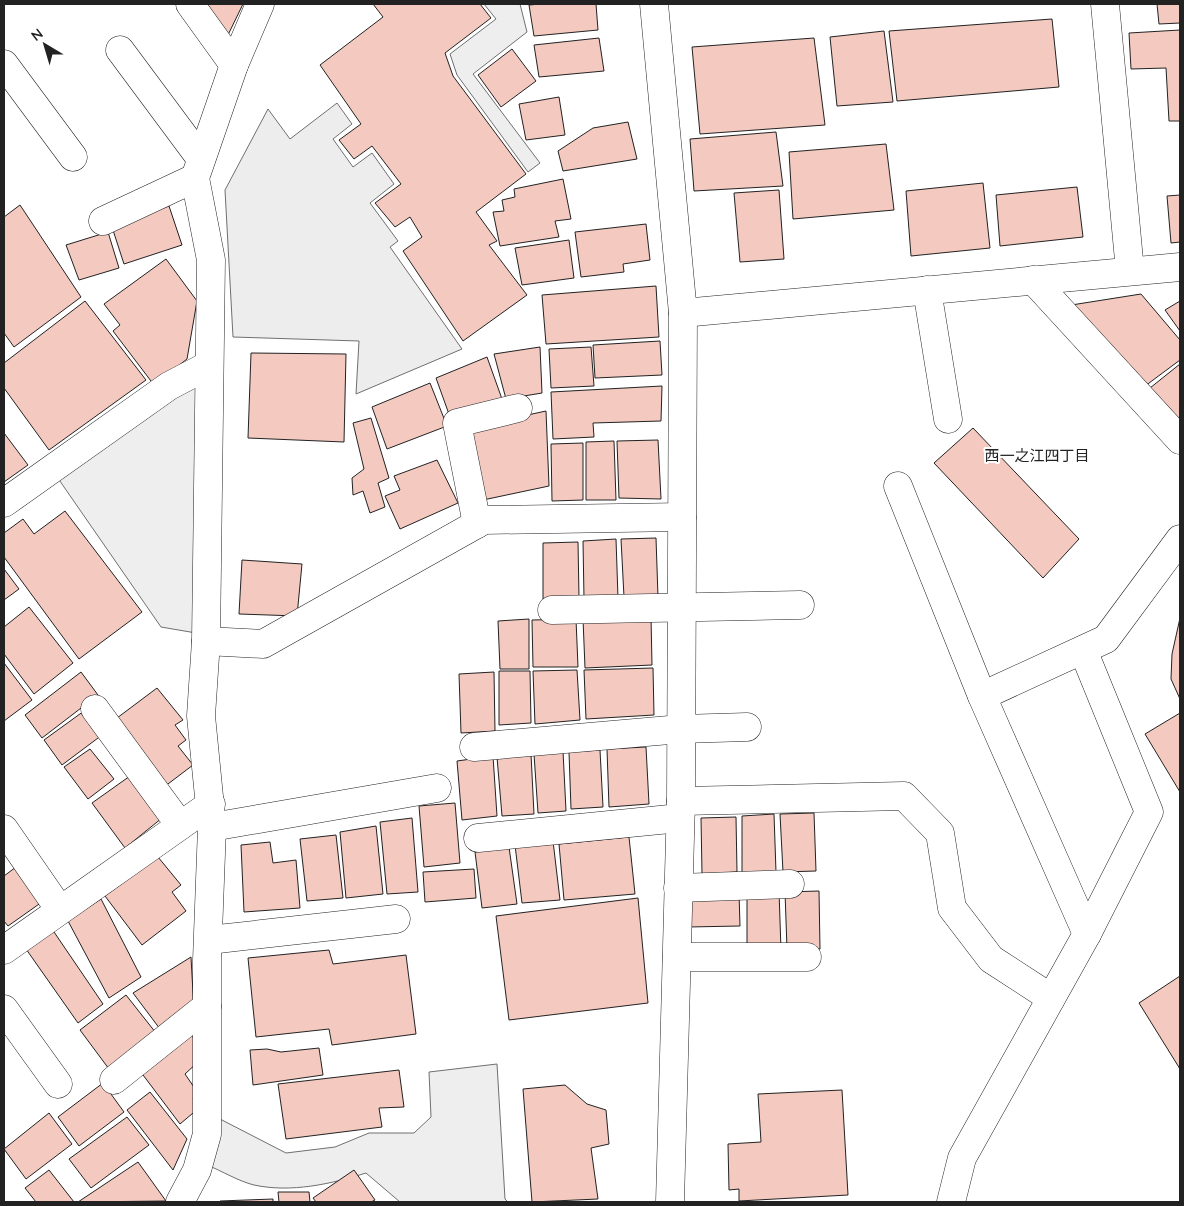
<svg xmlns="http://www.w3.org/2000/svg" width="1184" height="1206" font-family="Quicksand,'Noto Sans JP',sans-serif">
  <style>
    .green { fill: #eee; stroke: #6f6f6f }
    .parking { fill: #ededed; stroke: #6f6f6f }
    .building { fill: #f3c9c0; stroke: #222 }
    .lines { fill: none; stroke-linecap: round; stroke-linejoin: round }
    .minor-casing { stroke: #222; stroke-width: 29 }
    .minor { stroke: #fff; stroke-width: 28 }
    .labels { text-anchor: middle; stroke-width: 4; stroke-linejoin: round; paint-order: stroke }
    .neighbourhood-label { font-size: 15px; fill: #222; stroke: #fff }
  </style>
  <rect width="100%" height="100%" fill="#fff"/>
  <g class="green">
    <polygon points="484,4 520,4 527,32 473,74 540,163 528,172 457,75 450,54 496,19"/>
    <polygon points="203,376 202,634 161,627 55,474"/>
    <path d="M497,1064L505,1199L508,1202H400L366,1173C331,1184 291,1193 254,1185C238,1181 222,1171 207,1165L218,1118L286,1153L335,1147L369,1133H414L431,1117L429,1072Z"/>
  </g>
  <polygon class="parking" points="337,103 352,124 333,139 353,167 372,153 394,184 370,203 398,241 390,247 462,349 356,394 359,341 233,337 225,190 268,109 290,139"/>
  <g class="building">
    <polygon points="204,4 243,4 227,37"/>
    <polygon points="373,4 480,4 491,18 445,53 453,76 526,174 476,212 497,241 489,245 527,295 463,341 403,251 422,237 410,217 395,227 375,203 401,184 372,146 354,159 339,140 361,124 320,65 383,17"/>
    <polygon points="541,4 596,4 598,30 534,36 529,5"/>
    <polygon points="1157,4 1180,4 1180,23 1159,24"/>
    <polygon points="1052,19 1059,87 897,101 889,31"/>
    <polygon points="1180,30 1180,121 1169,121 1166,68 1131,69 1129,33"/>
    <polygon points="884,31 893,102 837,106 830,37"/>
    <polygon points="599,38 604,71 539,77 534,45"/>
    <polygon points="814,38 825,125 700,134 692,47"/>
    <polygon points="512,49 536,81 501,107 478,75"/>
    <polygon points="559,97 565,135 526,140 519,104"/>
    <polygon points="628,122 637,159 563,171 558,151 593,128"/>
    <polygon points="776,132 783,186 694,191 690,139"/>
    <polygon points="886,144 894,210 793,219 789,152"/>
    <polygon points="563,179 571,219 555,221 559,237 500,246 493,212 504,211 502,200 515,197 514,189"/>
    <polygon points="983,183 990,248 911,256 906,191"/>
    <polygon points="1077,187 1083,237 1000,246 996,195"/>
    <polygon points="779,190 784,259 740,262 734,193"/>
    <polygon points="1180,195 1180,242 1171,243 1167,196"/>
    <polygon points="20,205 81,297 14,347 4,333 4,217"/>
    <polygon points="169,206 182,245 124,264 112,227"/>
    <polygon points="646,224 650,260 623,264 624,272 581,277 575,232"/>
    <polygon points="108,232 119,268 79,280 66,245"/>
    <polygon points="569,240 574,278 522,285 515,248"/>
    <polygon points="166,259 197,301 187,359 154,385 113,331 120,325 104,304"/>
    <polygon points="656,286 659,337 546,344 542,295"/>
    <polygon points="1141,294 1180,340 1180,360 1141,389 1065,306"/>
    <polygon points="85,301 146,380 49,450 4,388 4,363"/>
    <polygon points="1180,301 1180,331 1165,310"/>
    <polygon points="660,341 662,375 595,378 593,345"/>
    <polygon points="540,347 542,393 506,399 494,354"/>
    <polygon points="591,347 594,386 551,388 549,349"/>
    <polygon points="251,353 346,354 344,442 248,438"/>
    <polygon points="487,357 502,399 450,417 436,378"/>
    <polygon points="1180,364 1180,428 1145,392"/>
    <polygon points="430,383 447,426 387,449 372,407"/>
    <polygon points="662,386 661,421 593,423 594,437 553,439 551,392"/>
    <polygon points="546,411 549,486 483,500 467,428"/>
    <polygon points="371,418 389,478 378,483 385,507 370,513 363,491 353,495 352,478 364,469 353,423"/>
    <polygon points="973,428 1079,539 1043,578 934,463"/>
    <polygon points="4,433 28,465 4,482"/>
    <polygon points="658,440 661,499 619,498 617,441"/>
    <polygon points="614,441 616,500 586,500 586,442"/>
    <polygon points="583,443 583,500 552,501 551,444"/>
    <polygon points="437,460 458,503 400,529 385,496 400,490 394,476"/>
    <polygon points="65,511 142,612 79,659 4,557 4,533 23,519 34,534"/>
    <polygon points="656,538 658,597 624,597 621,539"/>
    <polygon points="616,539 618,598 584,599 583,541"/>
    <polygon points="578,542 579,598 543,599 543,543"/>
    <polygon points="242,560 302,564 297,616 239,614"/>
    <polygon points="4,569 19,589 4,600"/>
    <polygon points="29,607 73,663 34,694 4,654 4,627"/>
    <polygon points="651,617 652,665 585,668 583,619"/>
    <polygon points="1180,618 1180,699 1171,679 1172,654"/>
    <polygon points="529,619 529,669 500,669 498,621"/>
    <polygon points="576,619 578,667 533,667 532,620"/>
    <polygon points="4,663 32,700 4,721"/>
    <polygon points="653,668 654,715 586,719 584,670"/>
    <polygon points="577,670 580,720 535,724 533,671"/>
    <polygon points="499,671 530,671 531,723 499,725"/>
    <polygon points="81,672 98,695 42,738 25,715"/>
    <polygon points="494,672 495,731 461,733 459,674"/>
    <polygon points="157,688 183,720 175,725 186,740 178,746 193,765 164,787 113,721"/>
    <polygon points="84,711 102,735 62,765 44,740"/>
    <polygon points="1180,713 1180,792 1145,734"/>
    <polygon points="646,747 649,804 609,807 607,749"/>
    <polygon points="90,749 114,779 88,799 64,767"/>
    <polygon points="600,750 603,807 571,809 569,752"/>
    <polygon points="563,751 566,811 538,813 534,754"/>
    <polygon points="531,754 534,814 502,816 497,757"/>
    <polygon points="493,756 497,816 462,820 457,761"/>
    <polygon points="130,776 162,818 125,848 92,803"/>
    <polygon points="455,803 460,863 424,867 419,806"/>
    <polygon points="814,813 816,871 783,872 780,814"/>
    <polygon points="774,814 776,872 742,874 742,816"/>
    <polygon points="736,817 737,872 702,874 701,818"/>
    <polygon points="412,818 418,892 387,894 380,822"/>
    <polygon points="376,826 383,894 346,898 340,832"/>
    <polygon points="336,835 343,898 307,901 300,839"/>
    <polygon points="629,837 635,894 564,900 559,844"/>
    <polygon points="553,841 560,900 522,903 515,845"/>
    <polygon points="270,842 273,863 296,860 300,908 244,912 241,845"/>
    <polygon points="509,847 517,904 482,908 475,852"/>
    <polygon points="158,857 181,885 172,892 186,911 142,945 105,896"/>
    <polygon points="16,867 42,902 8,926 4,921 4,876"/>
    <polygon points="474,869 476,898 425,902 423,872"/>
    <polygon points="779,891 781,950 747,951 747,893"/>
    <polygon points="819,891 820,949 787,949 785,892"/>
    <polygon points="739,893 740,926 688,927 688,894"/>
    <polygon points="638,898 648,1003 509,1020 496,916"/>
    <polygon points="101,899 141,977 109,998 68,921"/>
    <polygon points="52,929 103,1004 78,1023 26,949"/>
    <polygon points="329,950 333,964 406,955 416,1034 332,1045 329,1029 256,1037 248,958"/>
    <polygon points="191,957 194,1011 163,1033 133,993"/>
    <polygon points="1180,976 1180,1069 1139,1003"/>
    <polygon points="126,995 156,1033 109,1069 80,1030"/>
    <polygon points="192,1031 198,1062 185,1074 198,1093 193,1098 199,1108 180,1124 140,1071"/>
    <polygon points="319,1048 323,1075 253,1085 250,1050 267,1049 281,1052"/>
    <polygon points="399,1070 404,1107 379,1108 382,1127 286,1139 278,1084"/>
    <polygon points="103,1083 124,1112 79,1146 58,1117"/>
    <polygon points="565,1085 587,1104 606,1110 609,1144 591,1148 598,1199 532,1202 523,1089"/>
    <polygon points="842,1090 848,1195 739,1201 739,1189 729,1190 728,1144 761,1142 758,1094"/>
    <polygon points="150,1092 187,1139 173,1170 127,1110"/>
    <polygon points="49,1113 72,1144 26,1179 4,1149"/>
    <polygon points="127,1117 149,1145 91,1188 69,1159"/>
    <polygon points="138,1162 166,1201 78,1202"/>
    <polygon points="49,1170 74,1202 36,1202 25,1188"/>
    <polygon points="354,1170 375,1200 371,1202 316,1202 313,1198"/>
    <polygon points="278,1192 309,1192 310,1202 279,1202"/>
    <polygon points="273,1199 273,1202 220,1202 220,1201"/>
  </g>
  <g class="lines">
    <g class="minor-casing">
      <g id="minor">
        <polyline points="190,4 234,65"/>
        <polyline points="654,4 683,313 681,801 670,1202"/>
        <polyline points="1105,4 1130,271"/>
        <polyline points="120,50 201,159"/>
        <polyline points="4,64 73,157"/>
        <polyline points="103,221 195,178"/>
        <polyline points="1033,280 1180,440"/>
        <polyline points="927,290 948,419"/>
        <polyline points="683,313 1180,267"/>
        <polyline points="898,486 982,696 1087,934"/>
        <polyline points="4,503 169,386 209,365"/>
        <polyline points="477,524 457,423 518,408"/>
        <polyline points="552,610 800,605"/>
        <polyline points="206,641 263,644 484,520 682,517"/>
        <polyline points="982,696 1106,639 1180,539"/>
        <polyline points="95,709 180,825"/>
        <polyline points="474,747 681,729 747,727"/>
        <polyline points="681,801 904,796 940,833 952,908 991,959 1051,998"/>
        <polyline points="212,827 437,788"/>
        <polyline points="4,829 60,910"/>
        <polyline points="478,838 680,818"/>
        <polyline points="678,888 790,884"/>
        <polyline points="209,940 396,919"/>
        <polyline points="4,950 211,804"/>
        <polyline points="677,957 807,957"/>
        <polyline points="4,1009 58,1084"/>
        <polyline points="114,1080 207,1006"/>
        <polyline points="180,1202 197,1170 207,1134 207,960 212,827 201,716 206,641 211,260 195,178 234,65 260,4"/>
        <polyline points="951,1202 962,1158 1087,934 1149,812 1083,650"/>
      </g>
    </g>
    <use href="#minor" class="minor"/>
  </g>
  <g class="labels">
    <g class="neighbourhood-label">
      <text x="1037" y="461">西一之江四丁目</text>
    </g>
  </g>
  <rect width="1184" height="1206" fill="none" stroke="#222222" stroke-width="10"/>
  <g transform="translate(45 45) rotate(322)" stroke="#ffffff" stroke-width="4" paint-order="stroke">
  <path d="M0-4L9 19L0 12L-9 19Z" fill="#222222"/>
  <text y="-8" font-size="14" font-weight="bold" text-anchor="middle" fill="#222222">N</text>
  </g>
</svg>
